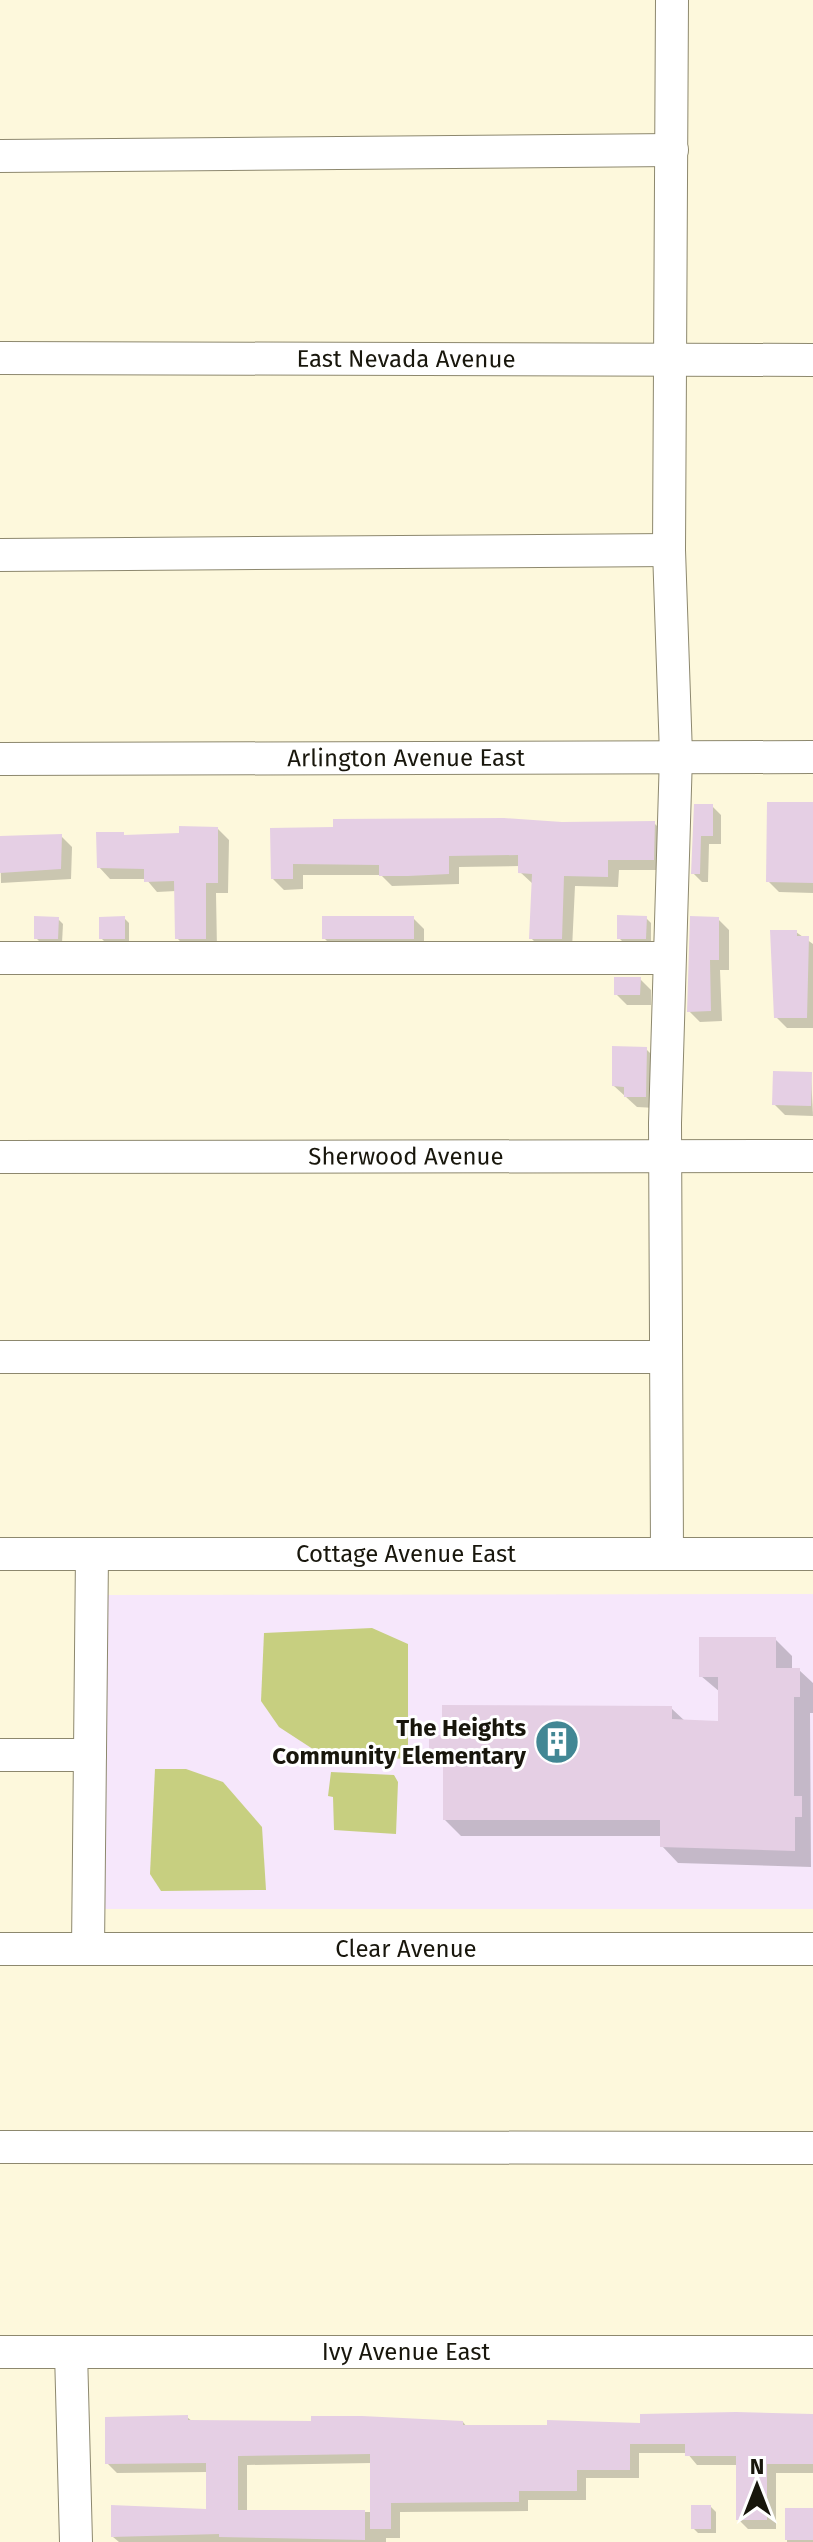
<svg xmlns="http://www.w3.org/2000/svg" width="813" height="2542" font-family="'Fira Sans',sans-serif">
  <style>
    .education { fill: #f6e7fb }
    .green { fill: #c7cf80 }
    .shadow { fill: #0003; fill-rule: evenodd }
    .building { fill: #e5cfe4 }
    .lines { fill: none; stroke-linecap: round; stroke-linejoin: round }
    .minor-casing { stroke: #8d886e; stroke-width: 34 }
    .minor { stroke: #fff; stroke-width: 32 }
    .labels { text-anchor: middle; stroke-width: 6; stroke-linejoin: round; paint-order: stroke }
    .street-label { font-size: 24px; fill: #18160c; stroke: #fff }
    .poi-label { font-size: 24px; font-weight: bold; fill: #18160c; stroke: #fff; text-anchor: end }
  </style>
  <rect width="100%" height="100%" fill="#fdf8dc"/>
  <polygon class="education" points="813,1594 813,1909 99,1909 105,1595"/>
  <g class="green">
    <polygon points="372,1628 408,1644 408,1759 322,1755 279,1727 261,1701 264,1633"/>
    <polygon points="155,1769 186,1769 223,1782 262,1827 266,1890 161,1891 150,1874"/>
    <polygon points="331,1772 394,1775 398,1782 396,1834 334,1830 333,1797 328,1796"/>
  </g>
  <g class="shadow">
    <polygon points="813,804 813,893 779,892 768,881"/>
    <polygon points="695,806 712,806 721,815 721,844 709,844 708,882 702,882 693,873"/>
    <polygon points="654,823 665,834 664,870 619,870 618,887 575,886 572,949 542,949 531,938 533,884 520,872 520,866 459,867 459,884 392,886 381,875 303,875 303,889 284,890 273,879 272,830"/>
    <polygon points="218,829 229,840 228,893 216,893 217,949 188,949 177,938 176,891 157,892 146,879 110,879 99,867 126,837 181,835"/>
    <polygon points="0,836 61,836 72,847 71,879 1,883"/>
    <polygon points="124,918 129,923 129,943 106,943 101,938"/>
    <polygon points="413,918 424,929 424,949 335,949 324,938"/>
    <polygon points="646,918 651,923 651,943 624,943 619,938"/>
    <polygon points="58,919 63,924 62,943 41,943 36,938"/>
    <polygon points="718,919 729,930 729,970 720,970 722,1021 700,1022 689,1011"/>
    <polygon points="796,932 813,944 813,1028 787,1028 776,1017"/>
    <polygon points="640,979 651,990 651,1005 627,1005 616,994"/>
    <polygon points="646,1049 657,1060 656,1108 637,1107 614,1086"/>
    <polygon points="811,1074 813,1116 785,1115 774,1104"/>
    <polygon points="775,1639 792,1656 792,1670 799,1670 813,1683 813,1713 810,1713 811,1867 678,1863 662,1846 662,1836 461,1836 445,1820 445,1768 431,1754 671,1708 686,1722 720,1723 720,1692 701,1676"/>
    <path d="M813,2416V2473H776V2529H748L738,2519V2465H697L687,2453H639V2478H586V2500H528V2511L400,2512V2538H386V2542H119L113,2537L208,2511V2472L117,2473L107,2463L187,2417L193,2422H463L467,2427L642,2425ZM372,2463V2512H247V2465Z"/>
    <polygon points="711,2507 716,2512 716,2533 698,2533 693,2528"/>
    <rect x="787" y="2510" width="26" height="32"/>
  </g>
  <g class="building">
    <polygon points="767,802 813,802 813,883 766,882"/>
    <polygon points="694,804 713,804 713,836 701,836 700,874 691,874"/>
    <polygon points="504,818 562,822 655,821 654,860 608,860 608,877 564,876 562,939 529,939 532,874 518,873 518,855 449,856 449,874 408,876 379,876 379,865 293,864 293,879 271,879 270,828 333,827 333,819"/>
    <polygon points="179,826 218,827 218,883 206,883 206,939 175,939 174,881 144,882 144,869 97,868 96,832 124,832 124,835 179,833"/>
    <polygon points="62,834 61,869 0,873 0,836"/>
    <polygon points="617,915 647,916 646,939 617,939"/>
    <polygon points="34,916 59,917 58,939 34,939"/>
    <polygon points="125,916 125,939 99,939 99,917"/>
    <rect x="322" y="916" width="92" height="23"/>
    <polygon points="690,916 719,917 719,960 710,960 711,1011 687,1012"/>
    <polygon points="770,930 797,930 797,936 809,936 807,1018 774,1018"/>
    <polygon points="614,977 641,977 640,995 614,995"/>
    <polygon points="612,1046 647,1047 646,1097 624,1097 624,1087 612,1086"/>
    <polygon points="773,1071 812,1072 811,1106 772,1105"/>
    <polygon points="699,1637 776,1637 776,1668 800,1668 800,1697 794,1697 794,1796 802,1796 802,1817 795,1817 795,1851 660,1847 660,1820 443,1820 443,1755 429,1755 429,1735 442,1735 442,1705 672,1706 672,1719 718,1721 718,1677 699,1677"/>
    <polygon points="736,2412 813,2414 813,2464 767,2464 767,2520 736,2520 736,2456 685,2456 685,2444 630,2444 630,2470 577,2470 577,2491 519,2491 519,2502 391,2503 391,2529 370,2529 370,2454 238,2456 238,2510 365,2510 365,2540 219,2537 219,2534 111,2537 111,2505 206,2509 206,2463 105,2464 105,2417 188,2415 188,2420 311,2421 311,2416 362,2416 463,2421 463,2425 547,2425 547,2420 640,2423 640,2414"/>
    <rect x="691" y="2505" width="20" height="24"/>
    <rect x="785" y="2508" width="28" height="32"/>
  </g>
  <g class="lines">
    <g class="minor-casing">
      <g id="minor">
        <polyline points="0,156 672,150"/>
        <path id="s1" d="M0,358L813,360"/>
        <polyline points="0,555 669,550"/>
        <path id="s2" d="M0,759L813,757"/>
        <polyline points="0,958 669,958"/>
        <path id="s3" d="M0,1157L813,1156"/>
        <polyline points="0,1357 665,1357"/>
        <polyline points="667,1553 665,1123 676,755 669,550 672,0"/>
        <path id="s4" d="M0,1554H813"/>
        <polyline points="0,1755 90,1755"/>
        <path id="s5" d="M0,1949H813"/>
        <polyline points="88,1949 92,1554"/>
        <polyline points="0,2147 813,2148"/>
        <path id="s6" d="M0,2352H813"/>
        <polyline points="71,2352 76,2542"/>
      </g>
    </g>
    <use href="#minor" class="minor"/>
  </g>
  <defs>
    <g id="building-disc" transform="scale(2.3)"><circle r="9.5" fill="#428794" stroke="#fff"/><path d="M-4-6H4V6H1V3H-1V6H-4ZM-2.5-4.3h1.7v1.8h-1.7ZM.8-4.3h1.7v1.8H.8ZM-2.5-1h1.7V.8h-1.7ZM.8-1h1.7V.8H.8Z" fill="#fff"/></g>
  </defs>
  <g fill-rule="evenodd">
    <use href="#building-disc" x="557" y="1742"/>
  </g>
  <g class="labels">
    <g class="street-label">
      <text dy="8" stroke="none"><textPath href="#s1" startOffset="406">East Nevada Avenue</textPath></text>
      <text dy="8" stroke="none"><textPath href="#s2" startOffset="406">Arlington Avenue East</textPath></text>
      <text dy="8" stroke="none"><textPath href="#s3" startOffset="406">Sherwood Avenue</textPath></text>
      <text dy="8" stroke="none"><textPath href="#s4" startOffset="406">Cottage Avenue East</textPath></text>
      <text dy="8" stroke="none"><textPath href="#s5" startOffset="406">Clear Avenue</textPath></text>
      <text dy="8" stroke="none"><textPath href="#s6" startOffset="406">Ivy Avenue East</textPath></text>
    </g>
    <g class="poi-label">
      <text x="526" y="1736">The Heights<tspan x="526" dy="28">Community Elementary</tspan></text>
    </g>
  </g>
  <g transform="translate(757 2486)" stroke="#ffffff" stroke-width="6" paint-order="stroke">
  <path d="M0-6L14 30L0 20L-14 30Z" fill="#18160c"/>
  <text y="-12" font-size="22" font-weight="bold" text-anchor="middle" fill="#18160c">N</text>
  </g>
</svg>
